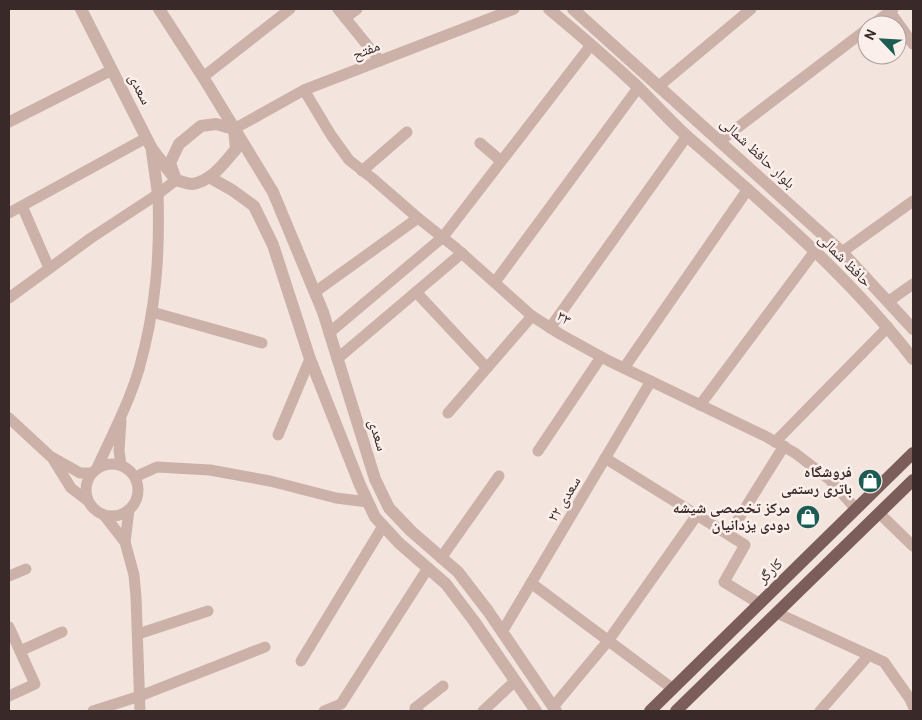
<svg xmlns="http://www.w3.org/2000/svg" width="922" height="720" font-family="Overpass,'Noto Naskh Arabic',sans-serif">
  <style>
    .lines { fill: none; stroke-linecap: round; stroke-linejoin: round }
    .minor { stroke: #ccb1a9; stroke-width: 11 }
    .tertiary { stroke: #ccb1a9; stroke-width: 12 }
    .primary { stroke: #7b5d59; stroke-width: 12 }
    .labels { text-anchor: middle; stroke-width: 5; stroke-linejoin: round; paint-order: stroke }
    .street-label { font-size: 15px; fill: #392a29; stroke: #faefea }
    .poi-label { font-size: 15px; font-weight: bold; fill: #392a29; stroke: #faefea; text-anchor: end }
  </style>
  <rect width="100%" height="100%" fill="#f3e4dd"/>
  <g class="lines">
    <g class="minor">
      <polyline points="338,9 380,61"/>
      <polyline points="888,9 913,44"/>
      <polyline points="345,18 357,9"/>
      <polyline points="872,25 893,9"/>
      <polyline points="203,77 290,9"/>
      <polyline points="659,86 751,9"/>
      <polyline points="304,90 331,135 349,160 372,178 418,218 456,248 532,316 560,334 609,361 765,436 795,453 830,480 856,509"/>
      <polyline points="9,122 112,70"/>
      <polyline points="234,129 304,90 514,9"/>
      <polyline points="720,141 867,29"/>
      <polyline points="480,143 501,161"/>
      <polyline points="362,171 407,132"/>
      <polyline points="22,206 49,268"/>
      <polyline points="9,213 146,138"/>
      <polyline points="842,252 913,201"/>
      <polyline points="495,282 638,88"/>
      <polyline points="315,292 418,218"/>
      <polyline points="416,292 487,368"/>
      <polyline points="9,298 91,238 158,194 176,180"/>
      <polyline points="889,301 913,284"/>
      <polyline points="152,312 262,343"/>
      <polyline points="550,328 687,136"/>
      <polyline points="329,333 443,237 591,45"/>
      <polyline points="337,359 462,253"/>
      <polyline points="624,368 748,189"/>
      <polyline points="700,405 815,251"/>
      <polyline points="448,413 532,316"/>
      <polyline points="9,418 50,456 80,473 91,473"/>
      <polyline points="121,421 119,451 121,465"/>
      <polyline points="278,435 310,359"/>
      <polyline points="775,442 888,327"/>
      <polyline points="538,451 601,357"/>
      <polyline points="605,458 745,545 724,582 760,604"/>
      <polyline points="53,459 71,488 88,501"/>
      <circle cx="112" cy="490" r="26"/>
      <path d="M97,468C112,435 129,403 139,369C156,309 160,256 158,194"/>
      <polyline points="135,477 157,467 210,470 270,481 336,498 368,502"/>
      <polyline points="129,510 125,542 134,575 136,597 140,711"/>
      <polyline points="879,513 913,546"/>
      <polyline points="104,515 125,542"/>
      <polyline points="729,534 784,446"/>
      <polyline points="441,558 499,476"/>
      <polyline points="9,576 26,569"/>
      <polyline points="531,583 673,689"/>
      <polyline points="777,613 884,662 910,699 913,706"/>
      <polyline points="9,627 35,684 9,696"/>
      <polyline points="502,632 651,381"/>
      <polyline points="138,634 208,611"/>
      <polyline points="20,651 62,632"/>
      <polyline points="301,661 383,526"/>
      <polyline points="553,707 608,641 697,515"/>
      <polyline points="93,711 140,696 265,647"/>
      <polyline points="324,711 341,704 428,568"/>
      <polyline points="418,711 415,708 443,686"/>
      <polyline points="483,711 515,681"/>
      <polyline points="820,711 869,655"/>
    </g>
    <g class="tertiary">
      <polyline points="81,9 152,149 176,180"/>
      <polyline points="159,9 203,77 273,192 323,312 375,479 389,508 411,531 458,572 488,611 556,711"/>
      <path d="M549,9C579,34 609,60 638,87C655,104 671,122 689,138C768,207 849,276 913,359"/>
      <polyline points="573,9 842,252 913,329"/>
      <path d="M216,124L234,129L236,149C225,162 211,182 192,184C187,184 180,181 176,180L170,163L179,144L201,126Z"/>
      <polyline points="152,152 158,194"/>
      <polyline points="209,177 232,190 254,206 273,245 310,359 360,485 375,517 399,543 446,584 474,621 536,711"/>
    </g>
    <g class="primary">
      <polyline points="650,711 913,453"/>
      <polyline points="676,711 913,480"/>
    </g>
  </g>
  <defs>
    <g id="shop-disc" transform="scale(1.25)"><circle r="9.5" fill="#1d5c52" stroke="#faefea"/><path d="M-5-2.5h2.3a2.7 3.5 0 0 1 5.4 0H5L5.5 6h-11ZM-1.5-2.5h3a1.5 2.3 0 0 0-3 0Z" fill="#fff"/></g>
  </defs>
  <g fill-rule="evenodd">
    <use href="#shop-disc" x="870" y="481"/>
    <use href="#shop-disc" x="808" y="517"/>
  </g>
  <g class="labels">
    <g class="street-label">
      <text transform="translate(366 50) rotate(-21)" y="5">مفتح</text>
      <text transform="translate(140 89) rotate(63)" y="5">سعدی</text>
      <text transform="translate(758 153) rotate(43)" y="5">بلوار حافظ شمالی</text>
      <text transform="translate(845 260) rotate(45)" y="5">حافظ شمالی</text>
      <text transform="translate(564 318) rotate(31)" y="5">۳۳</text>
      <text transform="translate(378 435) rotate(73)" y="5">سعدی</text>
      <text transform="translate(564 499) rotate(-59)" y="5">سعدی ۲۲</text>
      <text transform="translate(770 571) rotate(-44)" y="5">کارگر</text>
    </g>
    <g class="poi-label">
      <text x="852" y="477">فروشگاه<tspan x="852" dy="17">باتری رستمی</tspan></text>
      <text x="790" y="513">مرکز تخصصی شیشه<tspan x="790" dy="17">دودی یزدانیان</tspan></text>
    </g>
  </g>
  <rect width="922" height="720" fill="none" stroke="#392a29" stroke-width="20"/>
  <g transform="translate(882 40) rotate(295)"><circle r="24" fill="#faefea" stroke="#ada09d"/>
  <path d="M0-4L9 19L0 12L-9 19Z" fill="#1d5c52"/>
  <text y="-8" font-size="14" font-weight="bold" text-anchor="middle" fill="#392a29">N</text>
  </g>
</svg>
